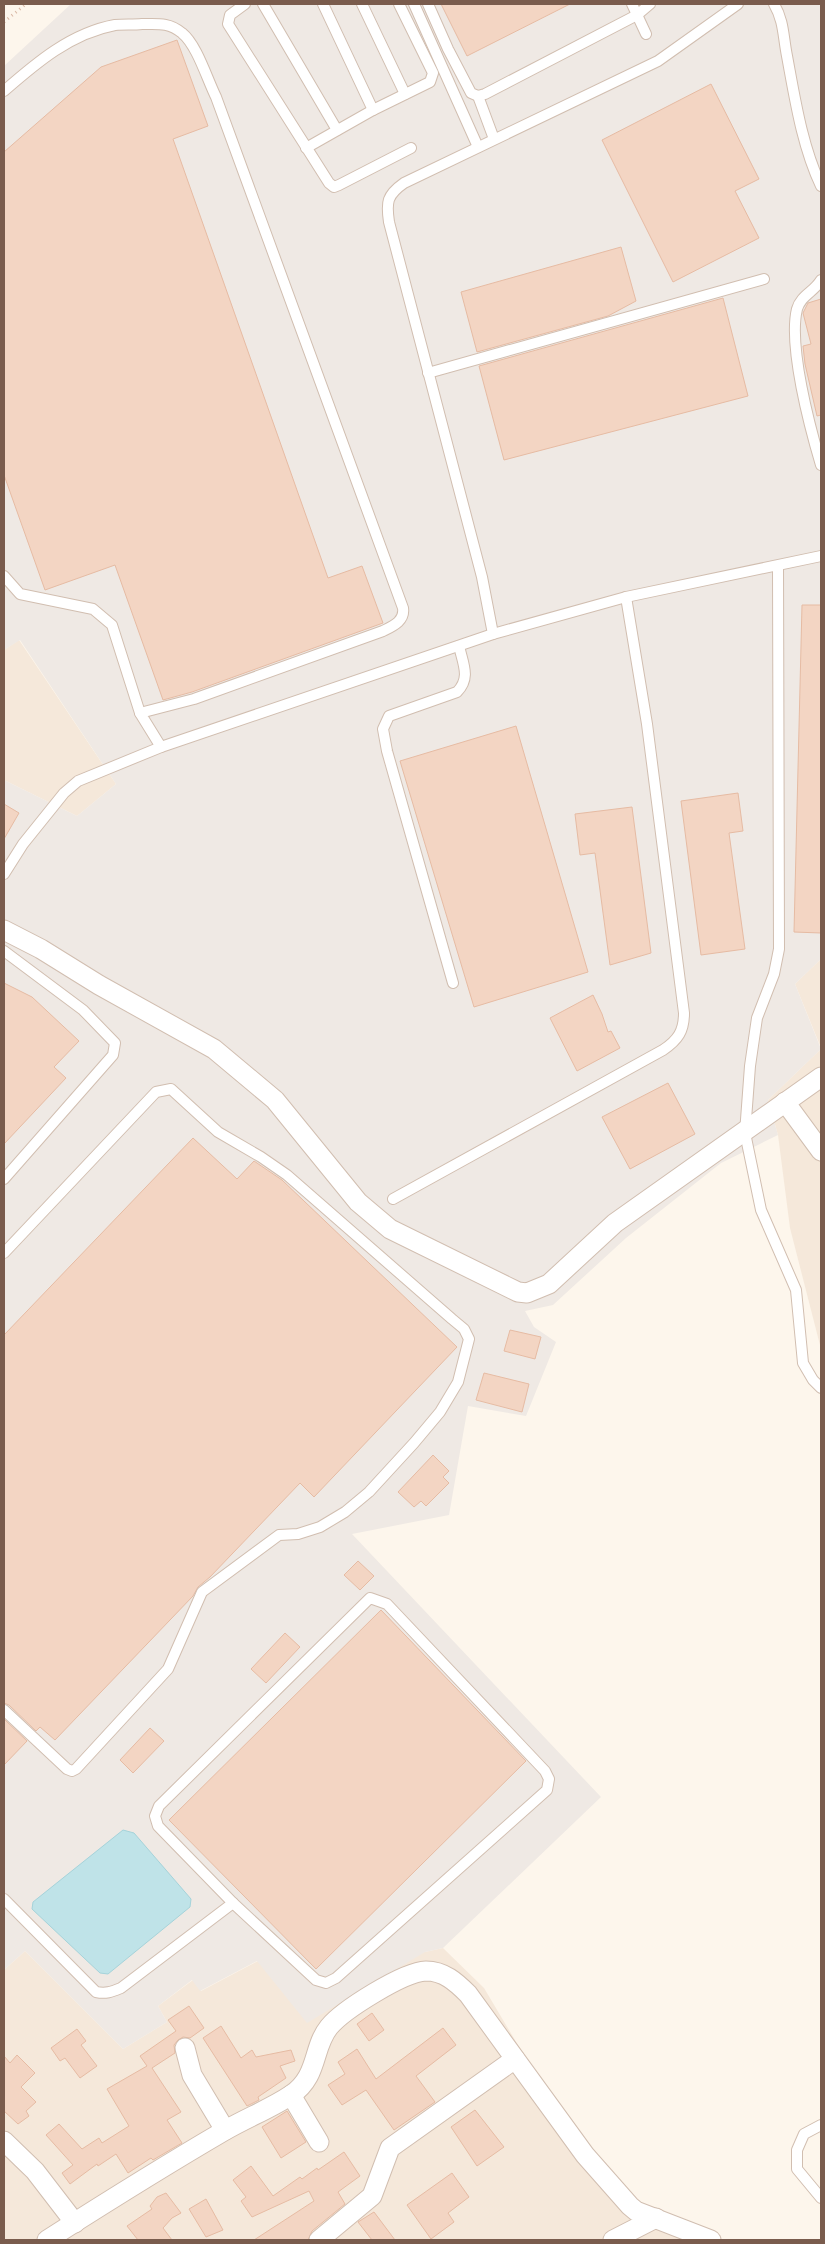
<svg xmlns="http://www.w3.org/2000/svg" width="825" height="2244" font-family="'Public Sans',sans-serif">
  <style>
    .residential { fill: #f5e8da }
    .industrial { fill: #efe9e4 }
    .water { fill: #bfe3e8; stroke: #a5d3da }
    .building { fill: #f3d5c3; stroke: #e6bba3 }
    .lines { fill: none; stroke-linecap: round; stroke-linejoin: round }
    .lane-casing { stroke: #d1beb0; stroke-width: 12 }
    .street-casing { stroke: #d1beb0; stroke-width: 21 }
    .path { stroke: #d9b8a5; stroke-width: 3; stroke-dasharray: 1 4; stroke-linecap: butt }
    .lane { stroke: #fff; stroke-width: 10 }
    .street { stroke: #fff; stroke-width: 19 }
  </style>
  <rect width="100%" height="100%" fill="#fdf6ec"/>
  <g class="residential">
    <polygon points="19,640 116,784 77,816 4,780 4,650"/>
    <polygon points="821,959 821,1048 795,984"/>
    <polygon points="821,1049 821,1349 790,1228 778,1135 768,1100"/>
    <polygon points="443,1948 484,1988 537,2077 634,2207 695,2230 679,2240 4,2240 4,1970 25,1951 123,2049 167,2022 158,2006 193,1980 201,1991 258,1961 425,1952"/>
  </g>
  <polygon class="industrial" points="71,4 821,4 821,959 795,984 821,1049 768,1100 778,1135 721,1163 626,1238 553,1305 525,1311 534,1327 556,1342 526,1416 468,1406 449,1515 352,1534 601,1797 443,1948 425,1952 307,2023 257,1961 200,1991 192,1980 158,2006 167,2022 123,2049 25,1951 4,1970 4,780 77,816 116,784 20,640 4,650 4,66"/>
  <polygon class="water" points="123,1830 134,1833 191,1899 190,1907 108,1974 100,1973 32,1909 33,1902"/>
  <g class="building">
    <polygon points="441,4 570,4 467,56"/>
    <polygon points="177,40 208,126 173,139 328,578 362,566 383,623 192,692 163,700 115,565 45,590 4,475 4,152 101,67"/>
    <polygon points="711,84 759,179 735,191 759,238 673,282 602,140"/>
    <polygon points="621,247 636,301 608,316 477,352 461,292"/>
    <polygon points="723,298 748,396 504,460 479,366"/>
    <polygon points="821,299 821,415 817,416 805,364 803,346 811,344 803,313 808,303"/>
    <polygon points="802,605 821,605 821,933 794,932"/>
    <polygon points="516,726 588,972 474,1007 400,761"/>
    <polygon points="738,793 743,831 729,833 745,949 701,955 681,801"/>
    <polygon points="4,804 19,813 4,839"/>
    <polygon points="632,807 651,953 610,965 595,853 580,855 575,814"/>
    <polygon points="4,983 32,997 79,1041 54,1067 66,1078 4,1144"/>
    <polygon points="593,995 602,1014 608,1032 611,1031 620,1048 577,1071 550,1018"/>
    <polygon points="668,1083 695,1134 630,1169 602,1117"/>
    <polygon points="193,1138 237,1179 254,1161 282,1180 457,1347 314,1497 300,1483 210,1577 198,1587 193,1596 55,1740 40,1727 36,1731 9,1705 4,1703 4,1335"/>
    <polygon points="510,1330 541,1337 535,1359 504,1351"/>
    <polygon points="484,1373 529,1384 522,1412 476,1400"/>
    <polygon points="433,1455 449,1471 443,1477 449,1483 426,1506 421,1501 414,1507 398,1492"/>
    <polygon points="358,1561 374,1576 360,1590 344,1575"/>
    <polygon points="381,1610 526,1761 316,1969 169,1820"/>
    <polygon points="285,1633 300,1647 266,1683 251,1669"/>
    <polygon points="4,1719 27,1741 4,1765"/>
    <polygon points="150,1728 164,1741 133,1773 120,1760"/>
    <polygon points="189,2006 204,2028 190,2038 183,2037 178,2040 174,2045 175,2053 152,2068 181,2112 167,2120 182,2143 153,2160 151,2158 128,2173 116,2154 98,2166 97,2164 70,2184 62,2173 73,2165 46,2135 59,2124 82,2149 99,2138 102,2143 129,2126 107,2089 147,2066 140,2056 176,2031 168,2020"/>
    <polygon points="372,2013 384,2030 369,2041 357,2024"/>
    <polygon points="221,2026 241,2058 252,2050 256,2057 291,2050 295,2061 280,2066 286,2078 258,2097 259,2100 247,2106 203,2038"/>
    <polygon points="443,2028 456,2045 416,2076 435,2102 394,2130 366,2090 342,2105 328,2085 345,2074 338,2062 357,2049 376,2079"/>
    <polygon points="77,2029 86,2041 81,2045 97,2066 80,2078 65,2058 60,2061 51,2048"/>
    <polygon points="17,2055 35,2073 21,2087 36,2102 26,2111 29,2116 18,2124 4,2111 4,2056 10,2063"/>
    <polygon points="475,2110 504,2147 477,2166 451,2127"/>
    <polygon points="287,2111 306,2142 281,2158 262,2127"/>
    <polygon points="344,2152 360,2176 338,2192 345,2204 312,2231 308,2240 254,2240 314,2201 309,2191 252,2217 241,2201 246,2197 233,2180 251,2166 273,2196 300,2177 302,2179 317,2168 318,2170"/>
    <polygon points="452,2173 469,2197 448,2213 454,2222 431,2239 407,2205"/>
    <polygon points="166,2193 181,2213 172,2218 163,2228 172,2240 138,2240 127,2226 152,2209 150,2206 157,2197"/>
    <polygon points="206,2199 223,2230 206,2237 189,2209"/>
    <polygon points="374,2212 395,2240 372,2240 358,2222"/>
  </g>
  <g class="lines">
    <g class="lane-casing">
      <g id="lane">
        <polyline points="245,4 230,15 228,24 329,183 334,187 339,185 411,148"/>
        <polyline points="263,4 337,130"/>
        <polyline points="323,4 373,110"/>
        <polyline points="362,4 405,94"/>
        <polyline points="414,4 478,147"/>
        <polyline points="428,4 448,49 471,93 478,96 485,94 637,15 650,4"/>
        <polyline points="632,4 646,34"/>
        <path d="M774,4C784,21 783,36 787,56C795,99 802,146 821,186"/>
        <path d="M4,91C36,63 71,33 115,25C124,24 133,25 142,24C157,24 169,22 182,33C197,45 207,79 216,97L403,608C405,621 393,626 383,631L194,699L140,713L161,747"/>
        <polyline points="478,96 494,139"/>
        <polyline points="306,148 373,110 430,82 433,73 399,4"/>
        <path d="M821,280C814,292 801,295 797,309C788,346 810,428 821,465"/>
        <polyline points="428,373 764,279"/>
        <polyline points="778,567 779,949 774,974 757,1018 750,1066 745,1133 761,1210 796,1290 803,1363 813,1380 821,1388"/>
        <polyline points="4,576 20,594 93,609 112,625 140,713"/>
        <polyline points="493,634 626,597 821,556"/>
        <path d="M4,874L23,844L64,793L78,781L161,747L493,634L482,577L389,222C386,202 387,195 404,183L658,61L738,4"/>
        <polyline points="4,951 83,1010 115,1043 113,1055 4,1179"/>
        <path d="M453,983L387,751L383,729L389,716L457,692C471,678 463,664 459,646"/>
        <path d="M393,1199L663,1050C678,1040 684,1031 684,1013L647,724L626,597"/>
        <polyline points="4,1253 156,1092 171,1089 218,1132 261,1157 287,1175 452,1319 464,1329 469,1339 458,1382 440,1412 414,1443 369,1492 345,1512 320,1527 298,1534 279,1535 202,1592 168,1669 76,1769 72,1771 67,1769 4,1710"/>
        <polygon points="370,1598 387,1604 545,1771 549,1779 547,1790 336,1978 326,1983 316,1980 233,1903 158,1826 155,1816 159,1806"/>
        <path d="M4,1899L96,1992C106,1994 111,1992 121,1988L233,1903"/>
        <polyline points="821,2125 804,2134 797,2150 797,2169 821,2198"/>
      </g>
    </g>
    <g class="street-casing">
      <g id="street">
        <polyline points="4,930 41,949 99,985 214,1049 275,1100 358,1202 390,1229 518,1292 527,1293 549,1284 615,1223 821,1077"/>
        <polyline points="785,1102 821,1151"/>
        <polyline points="185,2048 192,2075 225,2130"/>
        <polyline points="291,2095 319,2142"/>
        <polyline points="4,2141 35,2171 75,2223"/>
        <path d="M47,2240C105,2203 164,2166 224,2131C246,2118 270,2109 291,2095C319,2076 312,2048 329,2027C343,2010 403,1972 426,1971C444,1971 456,1982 468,1994L585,2155L630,2206L636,2211L711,2240"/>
        <polyline points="319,2240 372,2196 390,2148 515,2059"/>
        <polyline points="613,2240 656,2218"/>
      </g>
    </g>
    <polyline class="path" points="4,22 26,4"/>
    <use href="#lane" class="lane"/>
    <use href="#street" class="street"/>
  </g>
  <rect width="825" height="2244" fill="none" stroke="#7a5c4d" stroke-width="10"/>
</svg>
